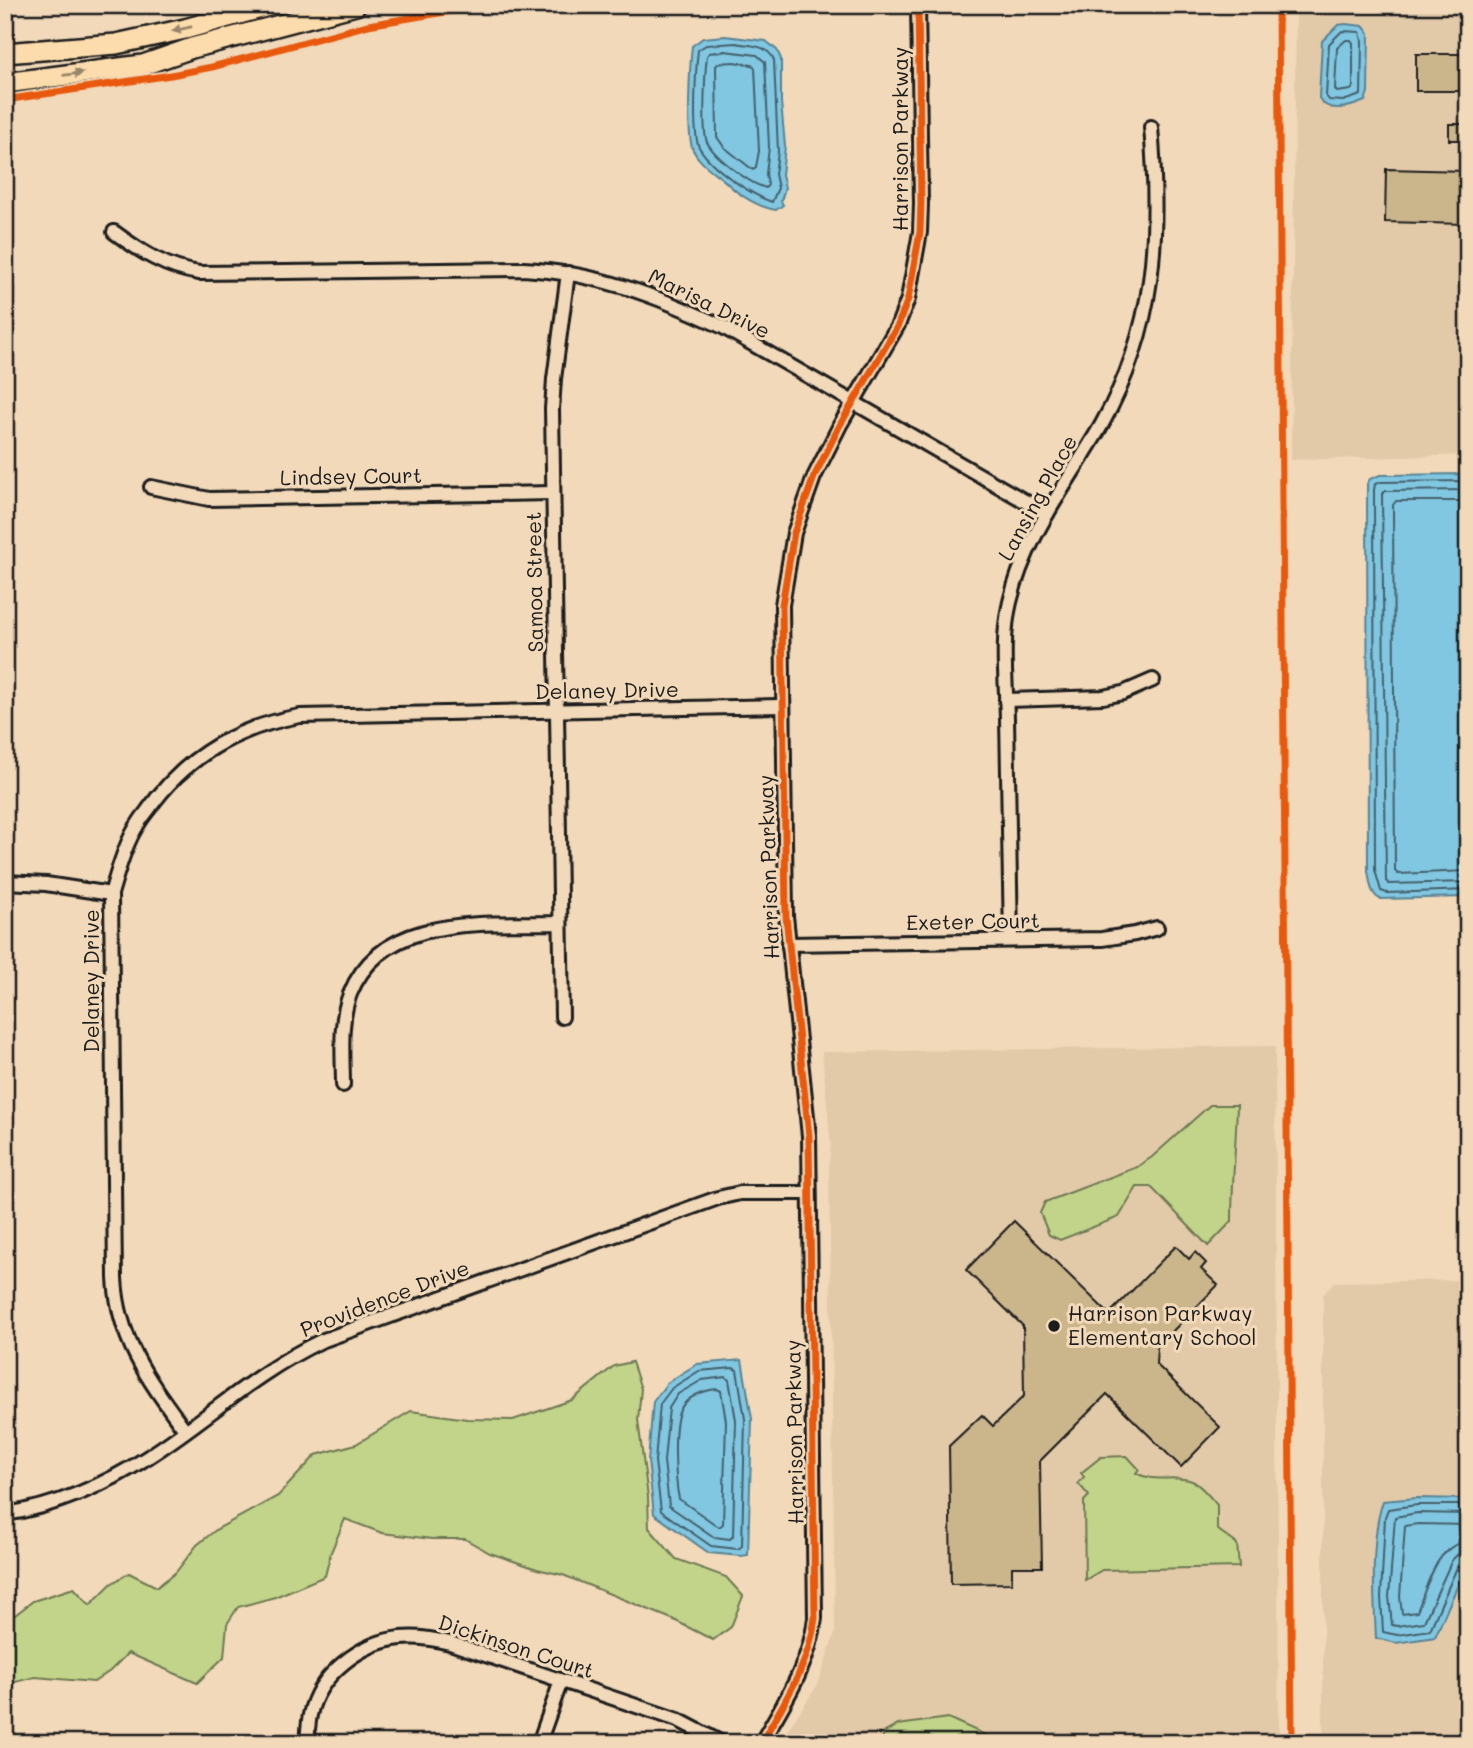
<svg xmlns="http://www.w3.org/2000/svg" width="1473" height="1748" font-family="Mali,sans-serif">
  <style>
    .built { fill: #e2caa9 }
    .green { fill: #c1d489; stroke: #6e7852; stroke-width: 2 }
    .water { fill: #81c7e2; stroke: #598393; stroke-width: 2 }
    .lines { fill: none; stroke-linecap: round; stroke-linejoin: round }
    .shore { stroke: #44606b; stroke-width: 2 }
    .building { fill: #cbb68c; stroke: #1c1c1c; stroke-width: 2 }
    .minor-casing { stroke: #1c1c1c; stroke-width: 18 }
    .primary-casing { stroke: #1c1c1c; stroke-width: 24 }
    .minor { stroke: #f1d9b9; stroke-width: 12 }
    .primary { stroke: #fcdcac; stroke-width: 19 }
    .cycleway-casing { stroke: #f1d9b9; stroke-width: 11 }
    .cycleway { stroke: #e8590c; stroke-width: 7 }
    .oneway { fill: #97866b }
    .poi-dot { fill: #1c1c1c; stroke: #f1d9b9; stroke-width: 2.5 }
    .labels { text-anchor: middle; stroke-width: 6; stroke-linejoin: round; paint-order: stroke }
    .street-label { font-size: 21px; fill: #1c1c1c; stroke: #f1d9b9 }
    .poi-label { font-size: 21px; fill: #1c1c1c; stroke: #f1d9b9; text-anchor: start }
  </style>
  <rect width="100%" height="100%" fill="#f1d9b9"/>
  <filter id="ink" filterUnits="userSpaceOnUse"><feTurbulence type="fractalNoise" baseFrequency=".0143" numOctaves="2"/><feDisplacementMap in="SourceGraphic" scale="14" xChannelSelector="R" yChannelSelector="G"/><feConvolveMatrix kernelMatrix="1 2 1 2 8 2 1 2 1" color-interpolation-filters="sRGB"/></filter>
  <g filter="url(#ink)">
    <g class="built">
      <polygon points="1296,5 1468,5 1468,455 1291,460"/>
      <polygon points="1275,1046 1279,1743 779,1743 818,1684 835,1633 829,1162 831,1146 822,1052"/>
      <polygon points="1468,1280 1468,1743 1323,1743 1323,1295 1334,1282"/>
    </g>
    <g class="green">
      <path d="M1210,1105H1237C1236,1144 1232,1182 1232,1221L1208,1246L1151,1187H1137L1119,1217L1060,1240L1049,1235L1040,1213L1045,1202L1137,1167L1152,1157Z"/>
      <polygon points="632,1362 641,1389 638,1420 648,1497 649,1528 676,1559 726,1577 743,1596 731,1627 713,1640 672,1619 563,1575 537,1569 490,1553 465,1539 432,1539 382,1533 345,1519 331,1552 325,1576 275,1597 238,1607 227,1624 224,1657 197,1683 128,1653 110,1671 94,1682 35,1677 7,1684 5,1695 5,1616 15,1615 33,1601 74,1588 90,1605 111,1584 129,1573 157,1587 176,1572 197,1545 217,1529 278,1496 316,1455 356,1444 411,1411 467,1419 513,1420 572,1400 614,1366"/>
      <path d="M1127,1456L1139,1469L1136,1473C1156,1484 1173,1474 1192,1481C1201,1485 1210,1497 1217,1505V1529L1237,1544L1239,1567L1102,1570L1085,1580L1084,1501L1089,1496L1078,1483L1084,1477L1081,1473L1101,1457Z"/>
      <polygon points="948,1718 990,1737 997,1743 883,1743 883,1733 898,1725"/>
    </g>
    <g class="water">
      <path d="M1346,24L1363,26L1369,33L1368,92L1365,101C1351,107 1328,115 1319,98L1322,41L1338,25Z"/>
      <path d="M725,36L766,41L777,50L781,59V102L785,146L782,175L785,188L781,201L783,205L776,210C760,208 739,195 728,184C717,173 700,165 693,150C686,135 690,64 692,46L703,38Z"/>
      <path d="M1468,474V897L1380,899C1370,894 1370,881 1368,871L1367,484L1370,479L1380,475Z"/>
      <polygon points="742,1360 752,1419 748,1555 741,1556 709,1553 654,1514 648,1461 653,1402 667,1383 697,1364"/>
      <path d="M1417,1498L1468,1499V1562L1435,1637L1396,1643L1376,1638C1374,1598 1370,1538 1383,1501Z"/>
    </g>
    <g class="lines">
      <g class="shore">
        <polygon points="1342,31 1360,32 1362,41 1361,95 1343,101 1329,100 1326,96 1329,44"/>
        <polygon points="1346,40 1351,40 1353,43 1353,87 1351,90 1337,92 1335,89 1337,48"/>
        <path d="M736,43C751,46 767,44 774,60L778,152L775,174L778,188L772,202C751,195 710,167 699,147C692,133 696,67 698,50L706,45Z"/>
        <path d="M725,51L757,55L765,62L769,147L766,174L768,185L766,188C750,184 715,158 707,142C702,131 705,71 707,56L709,53Z"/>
        <polygon points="734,62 752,65 755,68 759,151 756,167 753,170 724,147 717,137 716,66 719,63"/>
        <polyline points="1468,481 1381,482 1375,484 1374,490 1375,870 1381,891 1387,893 1468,890"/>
        <polyline points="1468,490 1386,491 1382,494 1386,881 1389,884 1468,882"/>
        <polyline points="1468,501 1396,501 1393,505 1395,871 1398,874 1468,871"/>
        <polygon points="733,1368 737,1370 745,1419 742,1546 738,1549 711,1546 661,1511 655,1461 660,1404 672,1388 699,1371"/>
        <polygon points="726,1377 729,1380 736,1420 733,1536 730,1539 714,1537 669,1506 664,1461 669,1408 678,1394 702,1380"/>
        <path d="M717,1389L721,1391L726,1421L723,1524L719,1527L679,1499C675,1480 672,1427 680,1410C686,1397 704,1390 717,1389Z"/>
        <polyline points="1468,1505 1417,1505 1388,1509 1385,1517 1381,1597 1383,1632 1397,1635 1430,1630 1458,1565 1468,1561"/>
        <polyline points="1468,1514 1417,1513 1395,1517 1389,1597 1392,1625 1397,1626 1424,1622 1452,1560 1458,1554 1468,1552"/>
        <path d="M1468,1525L1418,1524L1405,1526L1400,1597L1402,1614L1417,1612C1427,1587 1436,1543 1468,1542"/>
      </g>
    </g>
    <g class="building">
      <rect x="1416" y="54" width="52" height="37"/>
      <rect x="1449" y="124" width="19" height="16"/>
      <polygon points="1386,169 1466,171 1465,224 1385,222"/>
      <polygon points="1014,1221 1109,1314 1176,1246 1189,1259 1195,1252 1206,1263 1201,1269 1218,1285 1157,1347 1156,1364 1220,1427 1181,1467 1107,1394 1040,1461 1042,1567 1012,1567 1012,1583 951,1584 949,1446 982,1415 993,1426 1024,1396 1023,1326 966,1270"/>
    </g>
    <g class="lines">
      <g class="minor-casing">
        <g id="minor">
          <path d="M114,232C141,252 166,268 199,273L523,269C595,272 658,296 723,327L1047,514"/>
          <polyline points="151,487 209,499 553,493"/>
          <polyline points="1006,700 1103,697 1123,693 1153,680"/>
          <polyline points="5,882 46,884 111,894"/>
          <path d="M1011,940C1010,866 1008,792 1007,718C1006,680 1001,639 1010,602C1025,536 1069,482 1102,424C1156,327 1160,235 1151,127"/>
          <polyline points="788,944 1102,939 1135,934 1157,928"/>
          <polyline points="562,1017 552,409 554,379 568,273"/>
          <path d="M343,1085C343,1056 339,1022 350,994C383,911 489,925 560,923"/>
          <path d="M185,1430C150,1382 118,1341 115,1278L111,894C116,877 121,859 128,843C133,831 140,820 148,810C185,757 237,727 300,716L782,706"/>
          <path d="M5,1514C55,1507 107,1484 148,1457C209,1418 254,1373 321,1341L718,1198L740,1193H809"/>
          <path d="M307,1743C308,1734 308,1724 310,1715C318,1675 361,1642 401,1638C418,1636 434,1639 450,1643L678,1720L722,1743"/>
          <polyline points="539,1743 561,1681"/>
          <path d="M761,1743C784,1703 810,1664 815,1618L809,1136L786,916L782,605L794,533L814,477L840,425L898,325L908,299L920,232L921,203L918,5"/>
        </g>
      </g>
      <g class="primary-casing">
        <g id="primary">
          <polyline points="5,53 116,44 185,29 272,5"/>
          <polyline points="5,83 143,65 192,48 356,5"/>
        </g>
      </g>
      <use href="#minor" class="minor"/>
      <use href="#primary" class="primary"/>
      <g class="cycleway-casing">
        <g id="cycleway">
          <polyline points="1278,5 1292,1743"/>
          <polyline points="5,100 171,75 212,67 368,25 487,5"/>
          <path d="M761,1743C784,1703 810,1664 815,1618L809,1136L786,916L782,605L794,533L814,477L840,425L898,325L908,299L920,232L921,203L918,5"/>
        </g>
      </g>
      <use href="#cycleway" class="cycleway"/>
    </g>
    <defs><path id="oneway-solid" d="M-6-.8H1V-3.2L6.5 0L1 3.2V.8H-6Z" transform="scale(1.75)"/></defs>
    <g class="oneway">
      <use href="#oneway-solid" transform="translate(182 29) rotate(167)"/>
      <use href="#oneway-solid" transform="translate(73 74) rotate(-7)"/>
    </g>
  </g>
  <circle class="poi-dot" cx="1054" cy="1326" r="7"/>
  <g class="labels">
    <g class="street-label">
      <text transform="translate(901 139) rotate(-90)" y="7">Harrison Parkway</text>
      <text transform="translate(709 304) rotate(26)" y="7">Marisa Drive</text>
      <text transform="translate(351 477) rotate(-1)" y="7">Lindsey Court</text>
      <text transform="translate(1038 498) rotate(-61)" y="7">Lansing Place</text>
      <text transform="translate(535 582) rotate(-91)" y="7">Samoa Street</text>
      <text transform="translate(607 691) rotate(-1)" y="7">Delaney Drive</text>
      <text transform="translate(769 867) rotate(-92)" y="7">Harrison Parkway</text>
      <text transform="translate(973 922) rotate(-1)" y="7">Exeter Court</text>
      <text transform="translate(92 981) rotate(-90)" y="7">Delaney Drive</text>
      <text transform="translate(385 1299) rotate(-21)" y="7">Providence Drive</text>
      <text transform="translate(795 1432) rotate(-91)" y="7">Harrison Parkway</text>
      <text transform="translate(516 1647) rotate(18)" y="7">Dickinson Court</text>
    </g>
    <g class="poi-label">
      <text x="1068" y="1321">Harrison Parkway<tspan x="1068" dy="24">Elementary School</tspan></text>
    </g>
  </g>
  <rect width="1473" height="1748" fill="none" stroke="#f1d9b9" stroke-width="28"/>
  <rect x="14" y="14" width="1445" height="1720" fill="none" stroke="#1c1c1c" stroke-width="2.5" filter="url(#ink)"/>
</svg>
